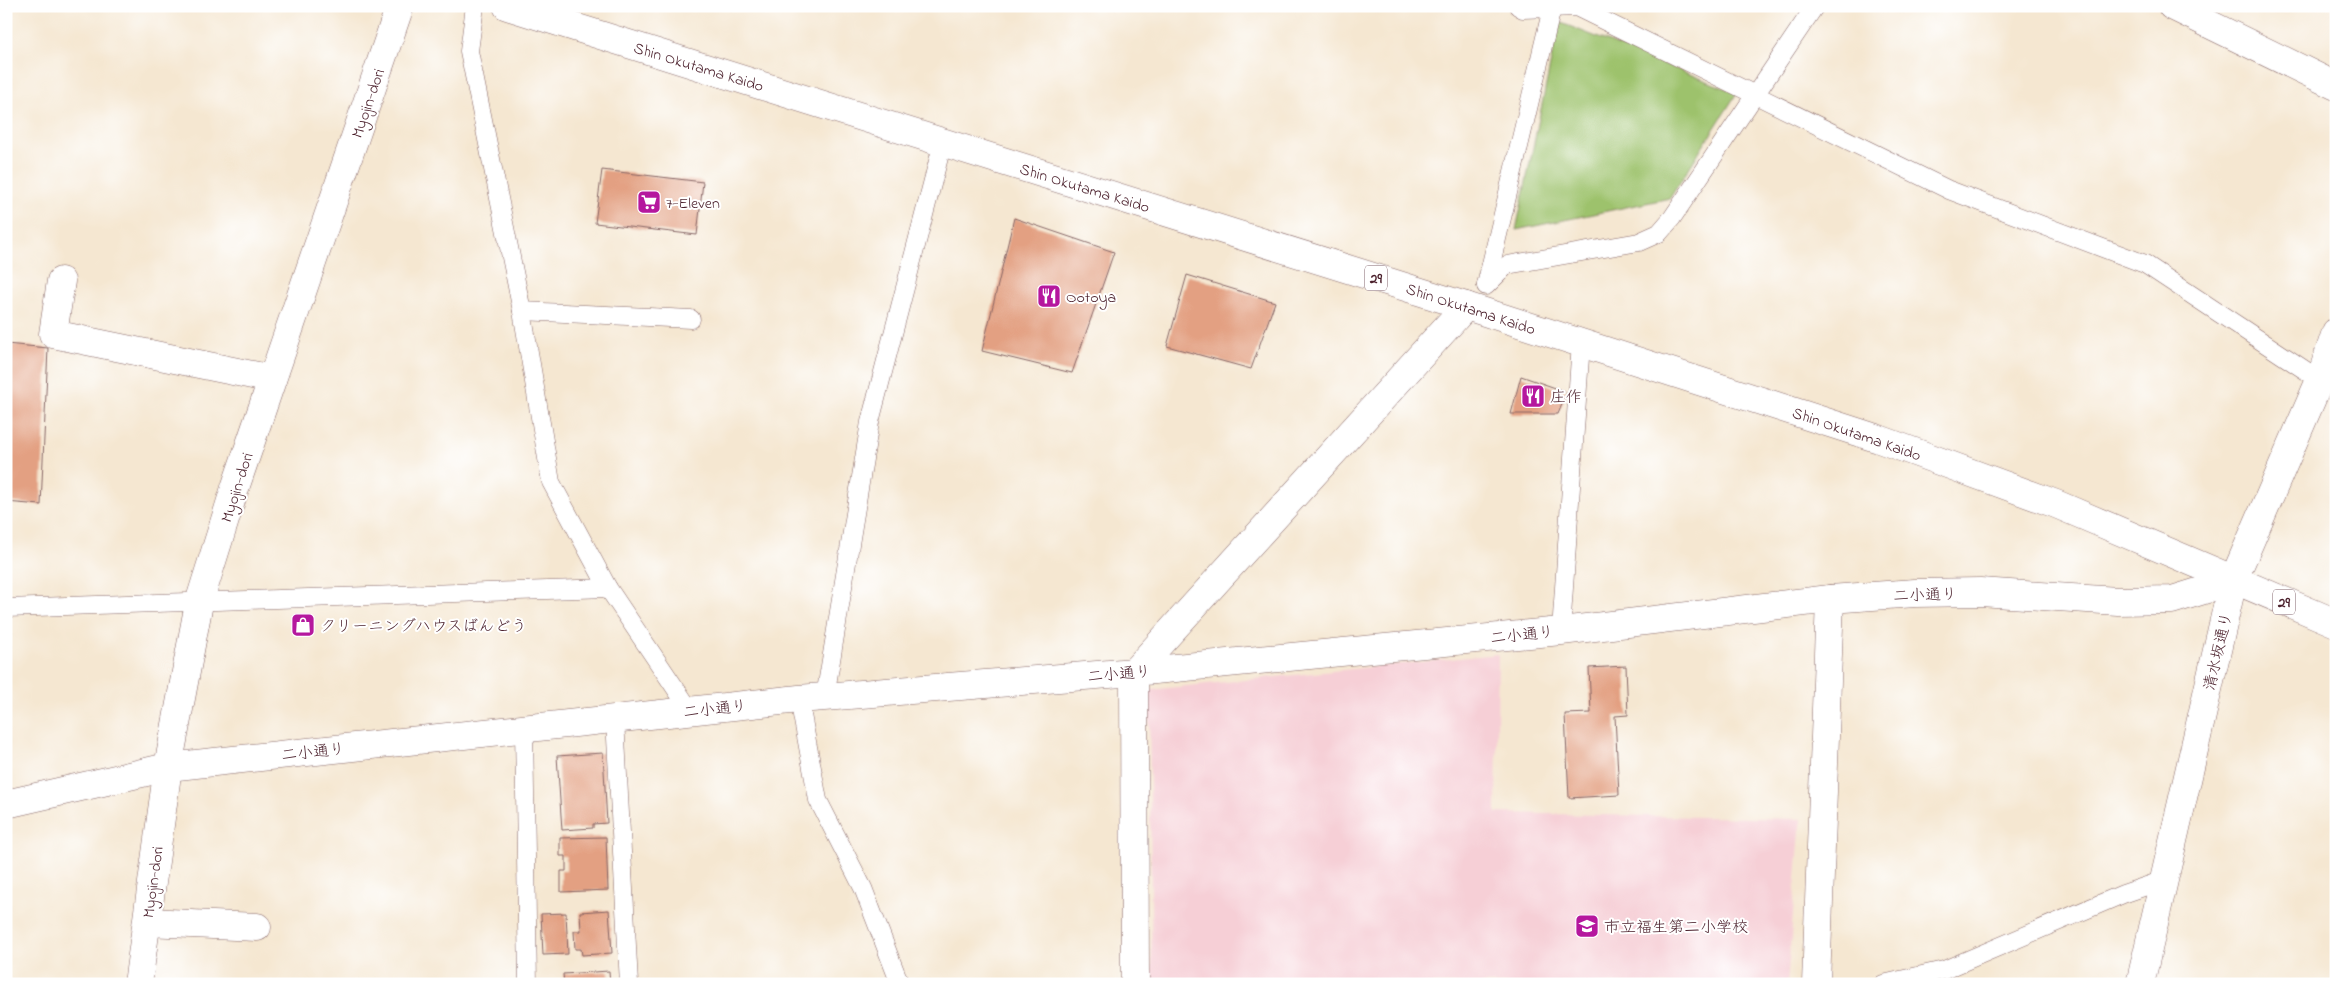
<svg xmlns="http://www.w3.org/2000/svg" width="2342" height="990" font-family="'Indie Flower','Klee One',sans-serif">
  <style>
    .built { fill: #f6cfd6 }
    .green { fill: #9dc26c; stroke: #74704c }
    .building { fill: #e3a082 }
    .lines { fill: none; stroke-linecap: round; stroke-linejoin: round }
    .service-casing { stroke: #866565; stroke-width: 19 }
    .minor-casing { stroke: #866565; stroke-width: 29 }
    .tertiary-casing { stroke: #866565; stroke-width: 29 }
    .primary-casing { stroke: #866565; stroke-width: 29 }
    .service { stroke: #fff; stroke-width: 18 }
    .minor { stroke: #fff; stroke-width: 28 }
    .tertiary { stroke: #fff; stroke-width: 28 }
    .primary { stroke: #fff; stroke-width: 28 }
    .labels { text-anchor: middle; stroke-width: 4; stroke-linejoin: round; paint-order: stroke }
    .shield { fill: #fff; stroke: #80626b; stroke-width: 1 }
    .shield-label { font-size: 15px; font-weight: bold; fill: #4a1f2b }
    .street-label { font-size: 16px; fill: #4a1f2b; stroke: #fff }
    .poi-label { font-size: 16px; fill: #4a1f2b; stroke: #fff; text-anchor: start }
  </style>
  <rect width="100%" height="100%" fill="#fff"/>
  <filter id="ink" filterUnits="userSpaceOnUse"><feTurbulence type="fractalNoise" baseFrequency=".02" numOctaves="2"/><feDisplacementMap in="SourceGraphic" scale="10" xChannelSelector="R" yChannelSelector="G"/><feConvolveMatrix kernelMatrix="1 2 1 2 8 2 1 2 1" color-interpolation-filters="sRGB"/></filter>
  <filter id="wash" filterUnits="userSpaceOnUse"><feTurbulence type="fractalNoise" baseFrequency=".0096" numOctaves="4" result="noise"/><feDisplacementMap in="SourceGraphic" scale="20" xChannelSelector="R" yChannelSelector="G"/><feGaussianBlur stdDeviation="1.12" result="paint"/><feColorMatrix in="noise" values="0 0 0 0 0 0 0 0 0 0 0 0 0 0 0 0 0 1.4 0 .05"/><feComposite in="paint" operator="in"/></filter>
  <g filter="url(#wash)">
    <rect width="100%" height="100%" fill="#f5e7d1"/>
    <polygon class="built" points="1498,654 1496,813 1801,819 1787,984 1152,984 1149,690"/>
    <polygon class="green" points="1559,22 1737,93 1670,198 1516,230"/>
    <g id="blocks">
      <g class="building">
        <polygon points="602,170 703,182 697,235 595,223"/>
        <polygon points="1014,218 1114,252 1072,373 982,351"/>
        <polygon points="1187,275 1275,302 1251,369 1167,346"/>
        <polygon points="6,344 48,348 41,505 6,502"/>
        <polygon points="1521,376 1567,392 1558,414 1511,414"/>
        <polygon points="1626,666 1628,715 1615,716 1619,795 1569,798 1565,714 1591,713 1589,668"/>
        <polygon points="603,753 607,823 593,824 593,828 562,830 557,756"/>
        <polygon points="606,837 608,890 561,892 561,871 566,871 566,856 560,856 560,838"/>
        <polygon points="609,910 612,953 582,955 581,949 575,949 574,931 581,931 580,912"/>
        <polygon points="566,913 568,954 543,955 541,914"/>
        <polygon points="609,971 610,984 564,984 563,974"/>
      </g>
    </g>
  </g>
  <g filter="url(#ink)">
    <use href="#blocks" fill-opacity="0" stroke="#866565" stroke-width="1"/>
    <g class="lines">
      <g class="service-casing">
        <g id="service">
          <polyline points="475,6 469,51 522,311 551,482 608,588 690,710"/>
          <polyline points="1518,6 1523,9 1576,7 1949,190 2145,264 2320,380"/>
          <polyline points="1486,285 1552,8"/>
          <polyline points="1486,286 1507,265 1639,242 1659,233 1672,218 1815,6"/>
          <polyline points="522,311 691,319"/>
          <polyline points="6,608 608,588"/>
          <polyline points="1561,631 1581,343"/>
          <polyline points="825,697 870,422 943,142"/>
          <polyline points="799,699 818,800 863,888 900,984"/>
          <polyline points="615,719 629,984"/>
          <polyline points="524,728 528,984"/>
          <polyline points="1883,984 1944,970 2123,894 2164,880"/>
        </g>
      </g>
      <g class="minor-casing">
        <g id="minor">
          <polyline points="2172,6 2336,86"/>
          <polyline points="61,281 53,334 272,379"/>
          <polyline points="6,804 168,767 799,699 1134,672 1561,631 1830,599 1915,593 1980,592 2118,601 2172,600 2233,581"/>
          <polyline points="147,922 257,927"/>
          <polyline points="138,984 168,767 199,603 235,488 400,6"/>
          <polyline points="1135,984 1134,672 1466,306"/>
          <polyline points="1816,984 1830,599"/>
          <polyline points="2140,984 2233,581"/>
        </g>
      </g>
      <g class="tertiary-casing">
        <polyline id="tertiary" points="2233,581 2320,380 2336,332"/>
      </g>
      <g class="primary-casing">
        <polyline id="primary" points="507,6 1466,306 1879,439 2056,504 2336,623"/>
      </g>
      <use href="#service" class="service"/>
      <use href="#minor" class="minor"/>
      <use href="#tertiary" class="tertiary"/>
      <use href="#primary" class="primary"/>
    </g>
  </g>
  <defs>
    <g id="supermarket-square" transform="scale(1.25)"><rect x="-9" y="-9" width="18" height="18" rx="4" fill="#b5179e" stroke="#fff"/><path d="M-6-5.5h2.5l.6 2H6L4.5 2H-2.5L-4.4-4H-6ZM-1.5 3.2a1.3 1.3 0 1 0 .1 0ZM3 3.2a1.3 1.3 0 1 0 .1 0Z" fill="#fff"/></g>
    <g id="restaurant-square" transform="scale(1.25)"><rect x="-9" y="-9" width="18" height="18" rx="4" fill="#b5179e" stroke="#fff"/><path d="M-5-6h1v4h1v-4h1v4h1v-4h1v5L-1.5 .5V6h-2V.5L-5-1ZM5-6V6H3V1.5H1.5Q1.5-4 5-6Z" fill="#fff"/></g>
    <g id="shop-square" transform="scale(1.25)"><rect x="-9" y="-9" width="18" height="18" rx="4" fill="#b5179e" stroke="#fff"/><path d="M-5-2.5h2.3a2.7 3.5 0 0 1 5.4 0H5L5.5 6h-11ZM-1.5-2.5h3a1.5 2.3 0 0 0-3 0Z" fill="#fff"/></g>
    <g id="school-square" transform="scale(1.25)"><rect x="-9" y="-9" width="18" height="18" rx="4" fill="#b5179e" stroke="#fff"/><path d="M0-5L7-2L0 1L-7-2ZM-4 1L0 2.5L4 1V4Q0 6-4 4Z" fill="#fff"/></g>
  </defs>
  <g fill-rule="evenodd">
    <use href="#supermarket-square" x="649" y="202"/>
    <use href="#restaurant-square" x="1049" y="296"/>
    <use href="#restaurant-square" x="1533" y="396"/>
    <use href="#shop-square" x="303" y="625"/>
    <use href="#school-square" x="1587" y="926"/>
  </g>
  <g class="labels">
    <g class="shield">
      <rect x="1365" y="265.5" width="22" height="25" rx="4"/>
      <rect x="2273" y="589.5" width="22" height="25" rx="4"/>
    </g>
    <g class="shield-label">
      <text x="1376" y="283">29</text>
      <text x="2284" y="607">29</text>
    </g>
    <g class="street-label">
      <text transform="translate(699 66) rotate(17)" y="6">Shin Okutama Kaido</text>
      <text transform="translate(367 103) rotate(-71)" y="6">Myojin-dori</text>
      <text transform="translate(1085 187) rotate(17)" y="6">Shin Okutama Kaido</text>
      <text transform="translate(1471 308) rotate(18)" y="6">Shin Okutama Kaido</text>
      <text transform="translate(1857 433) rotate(19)" y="6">Shin Okutama Kaido</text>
      <text transform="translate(236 487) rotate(-72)" y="6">Myojin-dori</text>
      <text transform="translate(1925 594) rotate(-2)" y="6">二小通り</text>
      <text transform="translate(1522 634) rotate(-6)" y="6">二小通り</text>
      <text transform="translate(2217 651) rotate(-77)" y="6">清水坂通り</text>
      <text transform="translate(1119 673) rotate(-5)" y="6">二小通り</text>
      <text transform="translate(715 708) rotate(-6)" y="6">二小通り</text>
      <text transform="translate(313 751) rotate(-6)" y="6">二小通り</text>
      <text transform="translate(152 882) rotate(-82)" y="6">Myojin-dori</text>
    </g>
    <g class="poi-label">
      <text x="666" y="208">7-Eleven</text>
      <text x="1066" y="302">Ootoya</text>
      <text x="1550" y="402">庄作</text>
      <text x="320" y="631">クリーニングハウスばんどう</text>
      <text x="1604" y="932">市立福生第二小学校</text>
    </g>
  </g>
  <rect width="2342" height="990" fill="none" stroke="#fff" stroke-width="25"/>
</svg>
